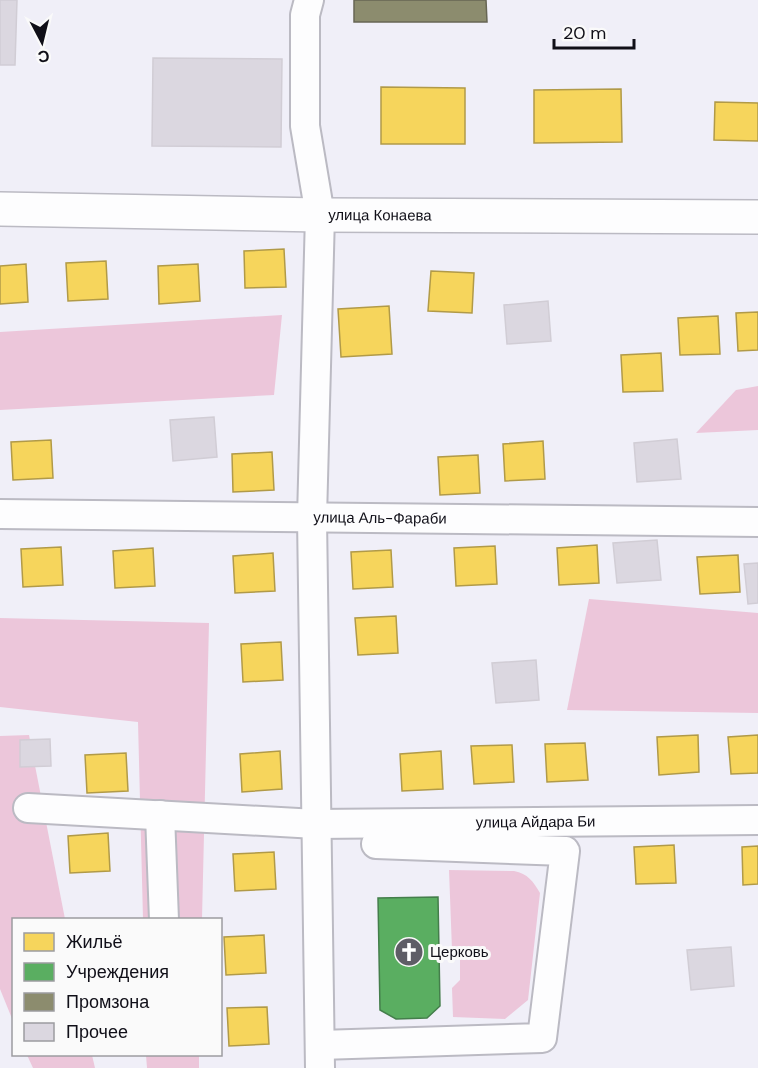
<svg xmlns="http://www.w3.org/2000/svg" width="758" height="1068" font-family="'DM Sans',sans-serif">
  <style>
    .green { fill: #ecc6da }
    .homes { fill: #f6d55c; stroke: #b19a48; stroke-width: 1.5 }
    .public { fill: #5aae61; stroke: #447e4b; stroke-width: 1.5 }
    .industry { fill: #8c8c6e; stroke: #676654; stroke-width: 1.5 }
    .building { fill: #dbd7e0; stroke: #d1cdd5; stroke-width: 1.5 }
    .lines { fill: none; stroke-linecap: round; stroke-linejoin: round }
    .minor-casing { stroke: #bbbac3; stroke-width: 32 }
    .major-casing { stroke: #bbbac3; stroke-width: 36 }
    .minor { stroke: #fdfdfe; stroke-width: 28 }
    .major { stroke: #fdfdfe; stroke-width: 33 }
    .labels { text-anchor: middle; stroke-width: 6; stroke-linejoin: round; paint-order: stroke }
    .street-label { font-size: 15px; fill: #100f18; stroke: #fafafa }
    .poi-label { font-size: 15px; fill: #100f18; stroke: #fafafa; text-anchor: start }
  </style>
  <rect width="100%" height="100%" fill="#f0eff8"/>
  <g class="green">
    <polygon points="282,315 274,395 0,410 0,332"/>
    <polygon points="758,386 758,430 696,433 736,390"/>
    <polygon points="589,599 758,613 758,713 567,710"/>
    <polygon points="0,618 209,623 202,919 143,919 138,722 0,707"/>
    <polygon points="29,735 65,919 14,920 13,1021 0,989 0,736"/>
    <path d="M449,870L514,871C528,874 533,881 540,893L528,1000L505,1019L453,1017L452,988L460,980V958L452,950Z"/>
    <polygon points="27,1055 92,1055 95,1068 33,1068"/>
    <polygon points="146,1055 199,1055 199,1068 147,1068"/>
  </g>
  <g class="homes">
    <polygon points="381,87 465,88 465,144 381,144"/>
    <polygon points="621,89 622,142 534,143 534,90"/>
    <polygon points="715,102 758,103 758,141 714,140"/>
    <polygon points="284,249 286,287 245,288 244,251"/>
    <polygon points="106,261 108,299 68,301 66,263"/>
    <polygon points="26,264 28,302 0,304 0,266"/>
    <polygon points="198,264 200,301 159,304 158,266"/>
    <polygon points="431,271 474,273 472,313 428,311"/>
    <polygon points="389,306 392,354 341,357 338,309"/>
    <polygon points="758,312 758,350 738,351 736,313"/>
    <polygon points="718,316 720,354 680,355 678,318"/>
    <polygon points="661,353 663,391 623,392 621,355"/>
    <polygon points="51,440 53,478 13,480 11,442"/>
    <polygon points="543,441 545,479 505,481 503,444"/>
    <polygon points="272,452 274,490 233,492 232,454"/>
    <polygon points="478,455 480,493 440,495 438,457"/>
    <polygon points="597,545 599,583 559,585 557,548"/>
    <polygon points="495,546 497,584 456,586 454,548"/>
    <polygon points="61,547 63,585 23,587 21,549"/>
    <polygon points="153,548 155,586 115,588 113,551"/>
    <polygon points="391,550 393,587 353,589 351,552"/>
    <polygon points="273,553 275,591 235,593 233,556"/>
    <polygon points="738,555 740,592 700,594 697,557"/>
    <polygon points="396,616 398,653 358,655 355,618"/>
    <polygon points="281,642 283,680 243,682 241,644"/>
    <polygon points="698,735 699,772 659,775 657,737"/>
    <polygon points="758,735 758,773 731,774 728,737"/>
    <polygon points="585,743 588,780 547,782 545,744"/>
    <polygon points="512,745 514,782 474,784 471,746"/>
    <polygon points="280,751 282,789 242,792 240,754"/>
    <polygon points="441,751 443,789 402,791 400,754"/>
    <polygon points="126,753 128,791 87,793 85,755"/>
    <polygon points="108,833 110,871 70,873 68,836"/>
    <polygon points="674,845 676,883 636,884 634,847"/>
    <polygon points="758,846 758,884 743,885 742,847"/>
    <polygon points="274,852 276,889 235,891 233,854"/>
    <polygon points="264,935 266,973 226,975 224,937"/>
    <polygon points="267,1007 269,1044 229,1046 227,1008"/>
  </g>
  <polygon class="public" points="438,897 440,1006 427,1018 396,1019 380,1010 378,898"/>
  <polygon class="industry" points="354,0 486,0 487,22 354,22"/>
  <g class="building">
    <polygon points="0,0 17,0 15,65 0,65"/>
    <polygon points="153,58 282,59 281,147 152,146"/>
    <polygon points="548,301 551,341 507,344 504,305"/>
    <polygon points="214,417 217,457 173,461 170,420"/>
    <polygon points="677,439 681,479 637,482 634,443"/>
    <polygon points="657,540 661,580 617,583 613,543"/>
    <polygon points="758,563 758,603 748,604 744,564"/>
    <polygon points="536,660 539,700 496,703 492,663"/>
    <polygon points="50,739 51,766 20,767 20,740"/>
    <polygon points="731,947 734,986 691,990 687,950"/>
  </g>
  <g class="lines">
    <g class="minor-casing">
      <g id="minor">
        <polyline points="309,0 305,15 305,126 320,215 312,518 320,1068"/>
        <path id="s1" d="M0,514L758,522"/>
        <path id="s2" d="M28,808L316,824L758,820"/>
        <polyline points="160,815 164,920"/>
        <polyline points="320,1045 542,1038 565,851 376,844"/>
      </g>
    </g>
    <g class="major-casing">
      <g id="major">
        <path id="s3" d="M0,209L320,215L758,217"/>
      </g>
    </g>
    <use href="#minor" class="minor"/>
    <use href="#major" class="major"/>
  </g>
  <defs>
    <g id="church-disc" transform="scale(1.5)"><circle r="9.5" fill="#5e5d66" stroke="#fafafa"/><path d="M-1.2-6h2.4v3.5h3.3v2.4h-3.3V6h-2.4V-.1h-3.3v-2.4h3.3Z" fill="#fff"/></g>
  </defs>
  <g fill-rule="evenodd">
    <use href="#church-disc" x="409" y="952"/>
  </g>
  <g class="labels">
    <g class="street-label">
      <text dy="5" stroke="none"><textPath href="#s3" startOffset="380">улица Конаева</textPath></text>
      <text dy="5" stroke="none"><textPath href="#s1" startOffset="380">улица Аль-Фараби</textPath></text>
      <text dy="5" stroke="none"><textPath href="#s2" startOffset="508">улица Айдара Би</textPath></text>
    </g>
    <g class="poi-label">
      <text x="430" y="957">Церковь</text>
    </g>
  </g>
  <rect x="12" y="918" width="210" height="138" fill="#fafafa" stroke="#9c9ca0" stroke-width="1.5"/>
  <rect x="24" y="933" width="30" height="18" fill="#f6d55c" stroke="#9c9ca0" stroke-width="1.5"/>
  <text x="66" y="948" font-size="18" fill="#100f18">Жильё</text>
  <rect x="24" y="963" width="30" height="18" fill="#5aae61" stroke="#9c9ca0" stroke-width="1.5"/>
  <text x="66" y="978" font-size="18" fill="#100f18">Учреждения</text>
  <rect x="24" y="993" width="30" height="18" fill="#8c8c6e" stroke="#9c9ca0" stroke-width="1.5"/>
  <text x="66" y="1008" font-size="18" fill="#100f18">Промзона</text>
  <rect x="24" y="1023" width="30" height="18" fill="#dbd7e0" stroke="#9c9ca0" stroke-width="1.5"/>
  <text x="66" y="1038" font-size="18" fill="#100f18">Прочее</text>
  <g transform="translate(42 42) rotate(173)" stroke="#fafafa" stroke-width="4.5" paint-order="stroke">
  <path d="M0-4.5L10 22L0 15L-10 22Z" fill="#100f18"/>
  <text y="-9" font-size="16" font-weight="bold" text-anchor="middle" fill="#100f18">С</text>
  </g>
  <path d="M554 39v9h80v-9" fill="none" stroke="#100f18" stroke-width="3"/>
  <text x="563" y="39" font-size="18" fill="#100f18" stroke="#fafafa" stroke-width="4.5" paint-order="stroke">20 m</text>
</svg>
